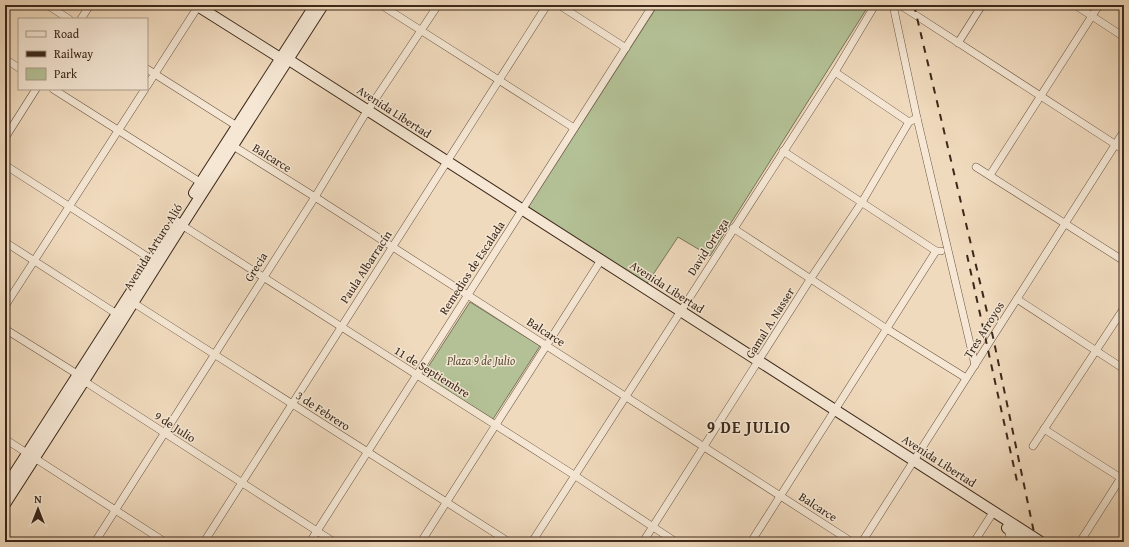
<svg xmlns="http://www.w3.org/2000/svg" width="1129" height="547" font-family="'Gentium Book Plus',serif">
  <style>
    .green { fill: #b4c196; stroke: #787458 }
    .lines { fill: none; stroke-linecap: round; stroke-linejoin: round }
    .minor-casing { stroke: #695443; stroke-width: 8 }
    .secondary-casing { stroke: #3c281a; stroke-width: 12 }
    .minor { stroke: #f5e7d4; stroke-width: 7 }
    .secondary { stroke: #f5e7d4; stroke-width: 10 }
    .rail { stroke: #3c281a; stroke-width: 2; stroke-dasharray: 7 7; stroke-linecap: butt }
    .labels { text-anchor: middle; stroke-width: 3; stroke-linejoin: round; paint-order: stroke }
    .street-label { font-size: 12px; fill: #3c281a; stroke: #f5e7d4 }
    .park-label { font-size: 12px; font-style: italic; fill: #5a4e39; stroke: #f5e7d4 }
    .district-label { font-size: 16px; font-weight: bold; letter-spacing: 1px; fill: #3c281a; stroke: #f5e7d4 }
  </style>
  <rect width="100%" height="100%" fill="#f0dabd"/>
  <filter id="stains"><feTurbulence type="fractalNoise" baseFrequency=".005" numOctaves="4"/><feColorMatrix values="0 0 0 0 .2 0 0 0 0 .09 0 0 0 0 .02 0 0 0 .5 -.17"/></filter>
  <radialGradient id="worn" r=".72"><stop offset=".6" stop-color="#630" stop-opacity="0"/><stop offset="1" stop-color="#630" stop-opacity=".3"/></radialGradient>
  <g class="green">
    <polygon points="658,5 869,5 710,256 678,237 646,285 530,210 529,206"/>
    <polygon points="470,302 540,346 493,419 423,375"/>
  </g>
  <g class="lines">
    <g class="minor-casing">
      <g id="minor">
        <polyline points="47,5 69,19"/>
        <polyline points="381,5 574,128"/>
        <polyline points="559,5 626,48"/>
        <polyline points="893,5 917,118 975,365"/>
        <polyline points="900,5 1124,150"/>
        <polyline points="1075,5 1124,37"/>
        <polyline points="81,19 90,5"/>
        <polyline points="958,43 982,5"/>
        <polyline points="5,59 19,68"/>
        <polyline points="147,69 240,128"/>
        <polyline points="835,72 909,122"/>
        <polyline points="147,86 199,5"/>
        <polyline points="53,89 203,184"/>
        <polyline points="5,138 36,89"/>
        <polyline points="230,144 315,197 852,542"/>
        <polyline points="783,151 936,251 941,251"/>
        <polyline points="5,165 154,261"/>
        <polyline points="976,167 1124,261"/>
        <polyline points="990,175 1099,5"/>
        <polyline points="180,224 574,475 676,542"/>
        <polyline points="733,228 887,329 966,378"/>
        <polyline points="5,242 120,316"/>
        <polyline points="1017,299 1124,369"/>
        <polyline points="129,300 509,542"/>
        <polyline points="5,306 145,89"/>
        <polyline points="5,329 77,374 84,381 334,542"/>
        <polyline points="1044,429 1124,480"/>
        <polyline points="5,439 165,542"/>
        <polyline points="1033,446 1124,308"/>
        <polyline points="1008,528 1011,542"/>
        <polyline points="95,542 315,197 364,116 438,5"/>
        <polyline points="204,542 547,5"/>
        <polyline points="310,542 653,5"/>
        <polyline points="421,542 601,260"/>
        <polyline points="532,542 835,72 875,5"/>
        <polyline points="643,542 811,278 862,202 909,122 917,118"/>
        <polyline points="751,542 936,251"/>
        <polyline points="862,542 1124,131"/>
        <polyline points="974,542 994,511"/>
        <polyline points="1080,542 1124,473"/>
      </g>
    </g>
    <g class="secondary-casing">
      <g id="secondary">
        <polyline points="196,5 277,56 289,60 1041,542"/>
        <polyline points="194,193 315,5"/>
        <polyline points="5,488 176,222"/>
        <polyline points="5,504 84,381 182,225 323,5"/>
        <polyline points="1007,528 1028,542"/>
      </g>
    </g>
    <use href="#minor" class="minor"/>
    <use href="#secondary" class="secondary"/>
    <g class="rail">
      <polyline points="914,5 993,337 1036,542"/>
      <polyline points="967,255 1017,481"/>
    </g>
  </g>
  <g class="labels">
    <g class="street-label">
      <text transform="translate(394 112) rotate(33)" y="4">Avenida Libertad</text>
      <text transform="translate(272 158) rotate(32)" y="4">Balcarce</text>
      <text transform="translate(153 247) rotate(-58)" y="4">Avenida Arturo Alió</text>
      <text transform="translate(708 247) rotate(-57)" y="4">David Ortega</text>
      <text transform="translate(256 267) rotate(-58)" y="4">Grecia</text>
      <text transform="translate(366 267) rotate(-57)" y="4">Paula Albarracín</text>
      <text transform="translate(472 268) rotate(-57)" y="4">Remedios de Escalada</text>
      <text transform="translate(667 287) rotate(33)" y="4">Avenida Libertad</text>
      <text transform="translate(770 323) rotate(-58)" y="4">Gamal A. Nasser</text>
      <text transform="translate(984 330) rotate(-58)" y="4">Tres Arroyos</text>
      <text transform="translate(546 332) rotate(33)" y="4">Balcarce</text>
      <text transform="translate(432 372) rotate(32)" y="4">11 de Septiembre</text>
      <text transform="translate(323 411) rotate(33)" y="4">3 de Febrero</text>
      <text transform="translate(175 427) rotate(33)" y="4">9 de Julio</text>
      <text transform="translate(939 461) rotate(33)" y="4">Avenida Libertad</text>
      <text transform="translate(818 507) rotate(33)" y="4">Balcarce</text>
    </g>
    <g class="park-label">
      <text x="481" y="365">Plaza 9 de Julio</text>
    </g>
    <g class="district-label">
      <text x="749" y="433">9 DE JULIO</text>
    </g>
  </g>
  <rect width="1129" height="547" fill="none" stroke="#f0dabd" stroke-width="20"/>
  <rect x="6" y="6" width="1117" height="535" fill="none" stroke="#3c281a" stroke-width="2"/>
  <rect x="10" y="10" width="1109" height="527" fill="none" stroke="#3c281a"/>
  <rect x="18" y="18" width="130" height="72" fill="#f5e7d4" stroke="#ab9b8a"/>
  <rect x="26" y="31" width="20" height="6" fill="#f5e7d4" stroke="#ab9b8a"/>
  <text x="54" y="38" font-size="12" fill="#3c281a">Road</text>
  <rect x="26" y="51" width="20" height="6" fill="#3c281a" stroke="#ab9b8a"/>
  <text x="54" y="58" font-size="12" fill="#3c281a">Railway</text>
  <rect x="26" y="68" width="20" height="12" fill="#b4c196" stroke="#ab9b8a"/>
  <text x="54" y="78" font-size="12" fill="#3c281a">Park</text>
  <g transform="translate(38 509)" stroke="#f5e7d4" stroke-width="3" paint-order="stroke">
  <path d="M0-3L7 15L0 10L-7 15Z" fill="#3c281a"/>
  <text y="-6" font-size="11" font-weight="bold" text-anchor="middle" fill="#3c281a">N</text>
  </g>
  <rect width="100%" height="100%" filter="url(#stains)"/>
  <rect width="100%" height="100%" fill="url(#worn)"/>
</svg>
